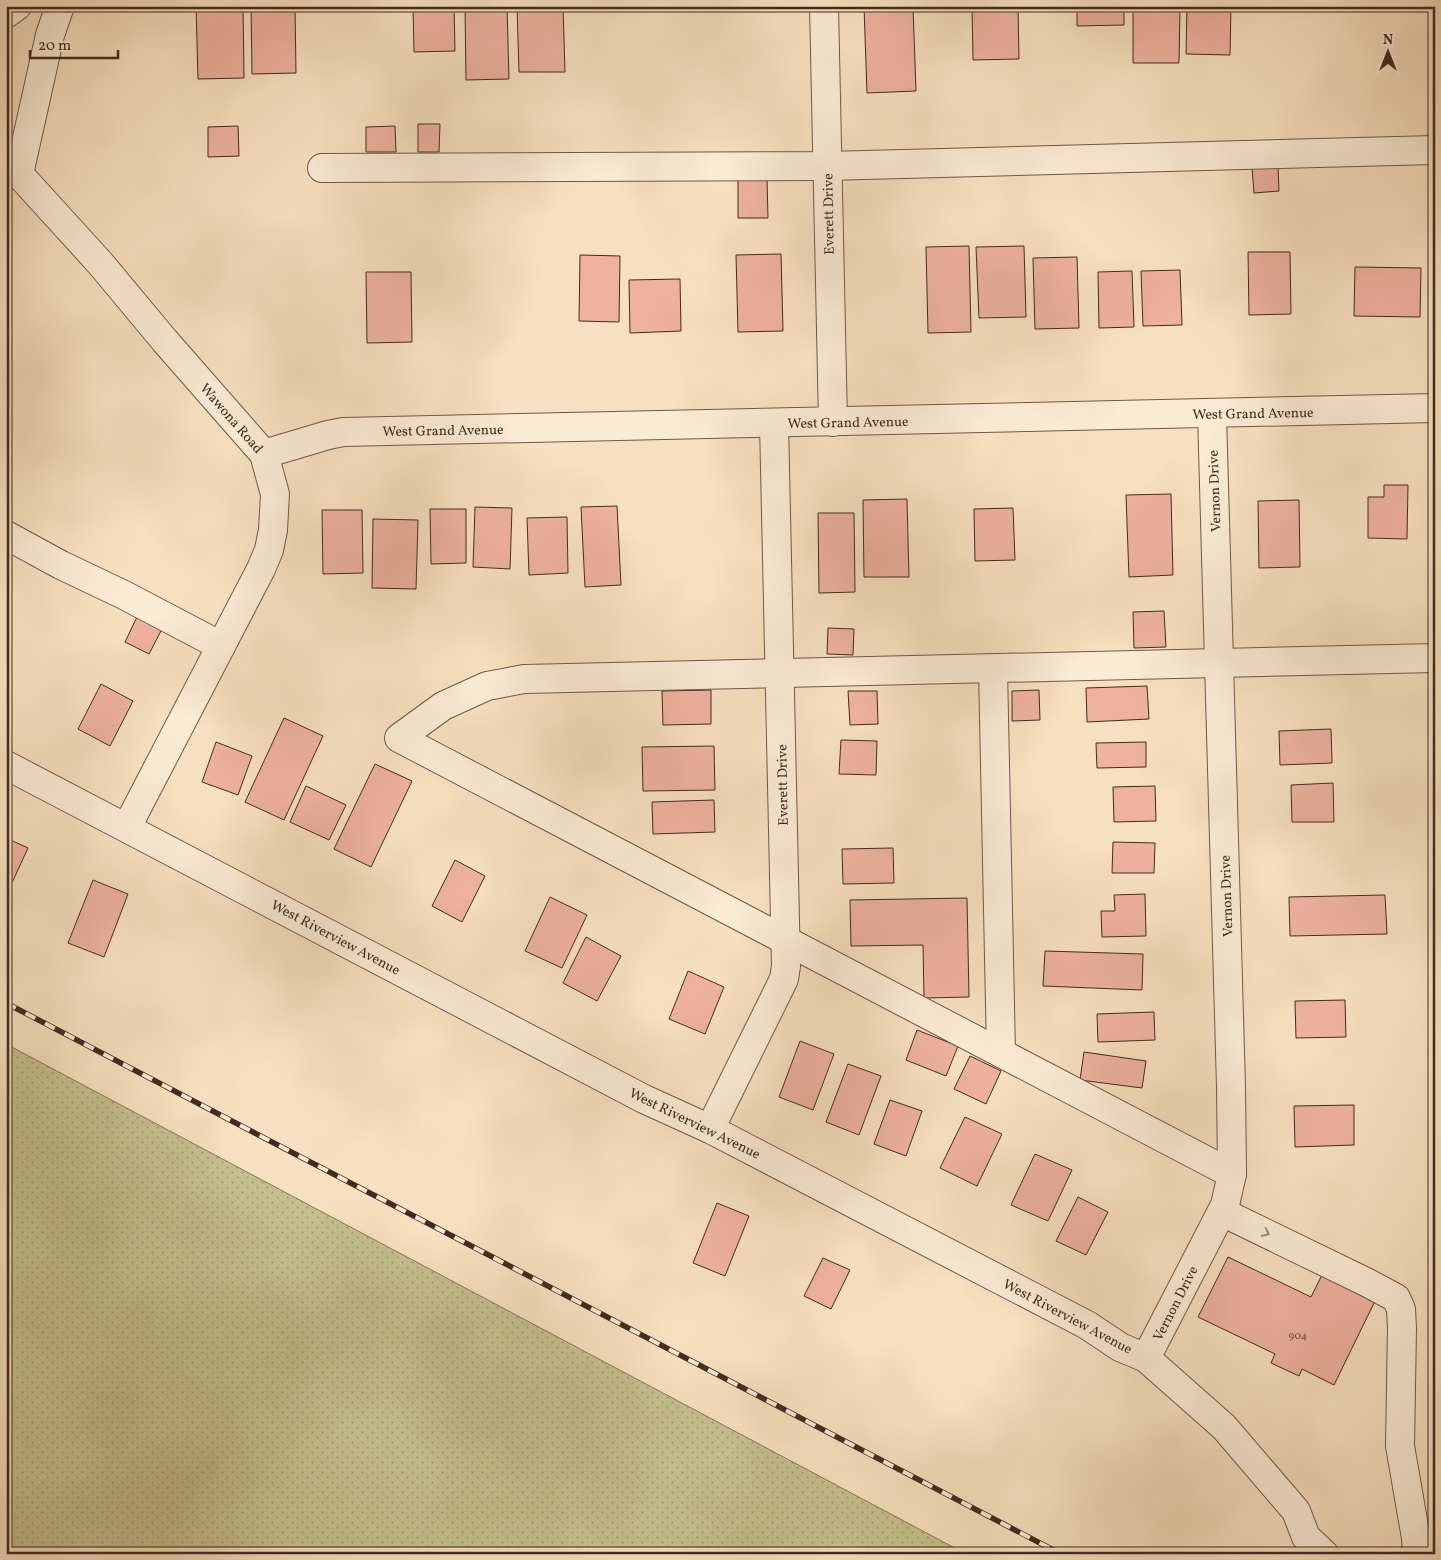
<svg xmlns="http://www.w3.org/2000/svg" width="1441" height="1560" font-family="Vollkorn,serif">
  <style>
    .grass { fill: url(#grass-dots); stroke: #847556 }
    .building { fill: #eeb29f; stroke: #432a20 }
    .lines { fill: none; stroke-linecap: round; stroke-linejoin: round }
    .minor-casing { stroke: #705848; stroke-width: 30 }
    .minor { stroke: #faebd5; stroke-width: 28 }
    .rail-casing { stroke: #432a20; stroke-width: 5.5 }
    .rail { stroke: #faebd5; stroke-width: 4; stroke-dasharray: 11; stroke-linecap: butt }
    .oneway { stroke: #9e8a7a }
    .labels { text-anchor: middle; stroke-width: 4; stroke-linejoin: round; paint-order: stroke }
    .number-label { font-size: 11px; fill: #6e4c40 }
    .street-label { font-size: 14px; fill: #432a20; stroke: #faebd5 }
  </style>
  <defs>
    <pattern id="grass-dots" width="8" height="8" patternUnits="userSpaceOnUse" patternTransform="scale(1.25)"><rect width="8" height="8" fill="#c4c08c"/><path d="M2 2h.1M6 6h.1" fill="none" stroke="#a19c72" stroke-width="1.8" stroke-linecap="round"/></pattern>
  </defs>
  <rect width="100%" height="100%" fill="#f7e0bf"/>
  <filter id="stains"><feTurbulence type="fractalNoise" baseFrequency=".004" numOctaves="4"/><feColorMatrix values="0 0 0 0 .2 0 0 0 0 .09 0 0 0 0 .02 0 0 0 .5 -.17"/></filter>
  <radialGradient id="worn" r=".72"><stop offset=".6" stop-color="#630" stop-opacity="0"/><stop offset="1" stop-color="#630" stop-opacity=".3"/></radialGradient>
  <polygon class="grass" points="6,1044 966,1554 6,1554"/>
  <g class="building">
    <polygon points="196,6 243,6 244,78 198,79"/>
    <polygon points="251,6 295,6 296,73 252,74"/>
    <polygon points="413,6 454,6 455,51 414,52"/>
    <polygon points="465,6 507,6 509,79 466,80"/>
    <polygon points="517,6 563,6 565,72 519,72"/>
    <polygon points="864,6 913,6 916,91 867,93"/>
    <polygon points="972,6 1018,6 1019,59 973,60"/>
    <polygon points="1077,6 1124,6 1124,25 1077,26"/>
    <polygon points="1133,6 1180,6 1179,63 1133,63"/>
    <polygon points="1187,6 1231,6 1230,55 1186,54"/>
    <polygon points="418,124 440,124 439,152 418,152"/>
    <polygon points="238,126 239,156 208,157 208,127"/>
    <polygon points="395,126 396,152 366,152 366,127"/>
    <polygon points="1278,167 1279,191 1254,193 1252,168"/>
    <polygon points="767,178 768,218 738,218 738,179"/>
    <polygon points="969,246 971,332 928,333 926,247"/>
    <polygon points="1024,246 1026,317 979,318 976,247"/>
    <polygon points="1248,252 1290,252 1291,314 1249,315"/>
    <polygon points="781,254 783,331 738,332 736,255"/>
    <polygon points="580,255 620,256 619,322 579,321"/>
    <polygon points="1077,257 1079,328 1035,329 1033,258"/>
    <polygon points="1355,267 1421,268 1420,317 1354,316"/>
    <polygon points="1180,270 1182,325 1143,326 1141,271"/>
    <polygon points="1132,271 1134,327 1099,328 1098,272"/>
    <polygon points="366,272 411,272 412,342 367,343"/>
    <polygon points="680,279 681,331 630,333 629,280"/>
    <polygon points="1384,485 1408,485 1407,539 1368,538 1368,497 1384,497"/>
    <polygon points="1171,494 1173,575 1129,577 1126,495"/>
    <polygon points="907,499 909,577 864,577 863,500"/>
    <polygon points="1299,500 1300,567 1259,568 1258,501"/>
    <polygon points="617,506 621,585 585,587 581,507"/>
    <polygon points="475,507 512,508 510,569 473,567"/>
    <polygon points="1013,508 1015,560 975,561 974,509"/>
    <polygon points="430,509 466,509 466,563 431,564"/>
    <polygon points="322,510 362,510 363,573 323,574"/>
    <polygon points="818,513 854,513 855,592 819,593"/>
    <polygon points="567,517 568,573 529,575 527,518"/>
    <polygon points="373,519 418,520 416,589 372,588"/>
    <polygon points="1164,611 1166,647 1134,648 1133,612"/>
    <polygon points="137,617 162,629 149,654 125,642"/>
    <polygon points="828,628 854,629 853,655 827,654"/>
    <polygon points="101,684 133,701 110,746 78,729"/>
    <polygon points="1147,686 1149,719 1087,722 1086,688"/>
    <polygon points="711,690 711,724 663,725 662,691"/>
    <polygon points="1039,690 1040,720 1012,721 1012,691"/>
    <polygon points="848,691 877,691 878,724 850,725"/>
    <polygon points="284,718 323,736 284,820 245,802"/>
    <polygon points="1331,729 1332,763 1280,765 1279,731"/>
    <polygon points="841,740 877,741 876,775 839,774"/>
    <polygon points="216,742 252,756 238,795 202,782"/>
    <polygon points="1146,742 1146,767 1097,768 1096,743"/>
    <polygon points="714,746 715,790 643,791 642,747"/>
    <polygon points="375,764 412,781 371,867 334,849"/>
    <polygon points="1333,783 1334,822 1292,822 1291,785"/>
    <polygon points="306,786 346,805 329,840 290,822"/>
    <polygon points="1155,786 1156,821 1114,822 1113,787"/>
    <polygon points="714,800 715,832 653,834 652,802"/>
    <polygon points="6,838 28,848 11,885 6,883"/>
    <polygon points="1113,842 1155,843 1154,873 1112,873"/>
    <polygon points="893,848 894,883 843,884 842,849"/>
    <polygon points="455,860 485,876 462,922 432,906"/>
    <polygon points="93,880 128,894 104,957 68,943"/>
    <polygon points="1145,894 1146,936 1102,937 1101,911 1115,911 1114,895"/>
    <polygon points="1385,895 1387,934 1290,936 1289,897"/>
    <polygon points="550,897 587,915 562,968 525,951"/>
    <polygon points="967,898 969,997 924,998 923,945 851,946 850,900"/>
    <polygon points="586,937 621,956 597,1001 563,983"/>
    <polygon points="1045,951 1143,954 1142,990 1043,986"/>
    <polygon points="688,971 724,987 705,1034 669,1019"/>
    <polygon points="1345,1000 1346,1037 1296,1038 1295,1001"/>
    <polygon points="1154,1012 1155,1040 1098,1042 1097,1014"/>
    <polygon points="917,1030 958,1046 946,1076 906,1060"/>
    <polygon points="800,1041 834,1054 813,1110 779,1097"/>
    <polygon points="1084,1052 1146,1061 1142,1088 1080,1080"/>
    <polygon points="970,1056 1001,1071 986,1104 954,1089"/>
    <polygon points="848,1064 881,1076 859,1135 826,1122"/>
    <polygon points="890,1100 922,1111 906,1156 874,1144"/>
    <polygon points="1354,1105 1354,1145 1295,1147 1294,1106"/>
    <polygon points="965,1117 1002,1134 977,1186 940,1168"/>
    <polygon points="1035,1154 1072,1170 1048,1221 1011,1205"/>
    <polygon points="1078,1197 1108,1212 1086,1255 1056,1241"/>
    <polygon points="717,1203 749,1216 725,1276 693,1263"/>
    <polygon points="1228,1257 1311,1297 1322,1275 1375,1301 1334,1385 1302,1369 1299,1376 1271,1363 1275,1354 1198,1317"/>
    <polygon points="823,1258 850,1270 831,1309 804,1296"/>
  </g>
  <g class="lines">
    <g class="minor-casing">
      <g id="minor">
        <polyline points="824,6 833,422"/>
        <polyline points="6,14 17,6"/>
        <polyline points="6,168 19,174 100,263 165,341 264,454 275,494 273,530 269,550 261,569 127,827"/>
        <polyline points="322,168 827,166 1435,150"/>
        <polyline points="19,174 50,35 60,6"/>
        <polyline points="264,454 328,435 343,432 1435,408"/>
        <polyline points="6,535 61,565 124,595 221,646"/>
        <polyline points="993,669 1001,1053"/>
        <polyline points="6,765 644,1099 710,1129 1087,1325 1120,1347 1146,1358 1224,1427 1296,1511 1306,1537 1324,1554"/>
        <polyline points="710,1129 784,979 786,966 774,423"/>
        <polyline points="1232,1174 399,738 443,706 487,686 524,679 1435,658"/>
        <polyline points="1222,1212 1366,1282 1396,1298 1401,1309 1402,1328 1400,1446 1416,1538 1417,1554"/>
        <polyline points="1146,1358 1225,1205 1232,1174 1231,1087 1212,414"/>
      </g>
    </g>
    <use href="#minor" class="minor"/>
    <g class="rail-casing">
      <polyline id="rail" points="6,1003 1061,1554"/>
    </g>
    <use href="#rail" class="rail"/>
  </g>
  <defs><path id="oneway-chevron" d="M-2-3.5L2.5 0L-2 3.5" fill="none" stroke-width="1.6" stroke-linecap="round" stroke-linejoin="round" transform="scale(1.25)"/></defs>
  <use class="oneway" href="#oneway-chevron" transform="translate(1266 1233) rotate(26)"/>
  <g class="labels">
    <g class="number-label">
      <text x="1298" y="1339">904</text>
    </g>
    <g class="street-label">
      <text transform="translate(828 214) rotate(-91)" y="5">Everett Drive</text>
      <text transform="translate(1253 413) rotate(-1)" y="5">West Grand Avenue</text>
      <text transform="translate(232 418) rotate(49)" y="5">Wawona Road</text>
      <text transform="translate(848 422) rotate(-1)" y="5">West Grand Avenue</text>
      <text transform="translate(443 430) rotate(-1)" y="5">West Grand Avenue</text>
      <text transform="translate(1214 491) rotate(-92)" y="5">Vernon Drive</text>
      <text transform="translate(782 785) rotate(-91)" y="5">Everett Drive</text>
      <text transform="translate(1226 896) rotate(-92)" y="5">Vernon Drive</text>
      <text transform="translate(336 937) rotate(28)" y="5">West Riverview Avenue</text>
      <text transform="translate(695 1123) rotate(26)" y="5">West Riverview Avenue</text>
      <text transform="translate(1175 1303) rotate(-63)" y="5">Vernon Drive</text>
      <text transform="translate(1068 1316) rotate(28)" y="5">West Riverview Avenue</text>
    </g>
  </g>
  <rect width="1441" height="1560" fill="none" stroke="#f7e0bf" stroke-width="25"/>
  <rect x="8" y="8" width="1426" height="1545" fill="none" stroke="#432a20" stroke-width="2.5"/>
  <rect x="12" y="12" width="1416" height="1535" fill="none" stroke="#432a20"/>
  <g transform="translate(1388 52)" stroke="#faebd5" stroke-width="4" paint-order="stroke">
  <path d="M0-4L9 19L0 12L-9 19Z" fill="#432a20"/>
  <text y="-8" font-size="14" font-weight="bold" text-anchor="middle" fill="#432a20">N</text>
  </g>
  <path d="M30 50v8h88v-8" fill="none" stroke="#432a20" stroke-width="2.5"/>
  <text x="38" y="50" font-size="15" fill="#432a20" stroke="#faebd5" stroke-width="4" paint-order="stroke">20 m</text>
  <rect width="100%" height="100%" filter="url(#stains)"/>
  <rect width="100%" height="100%" fill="url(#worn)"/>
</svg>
